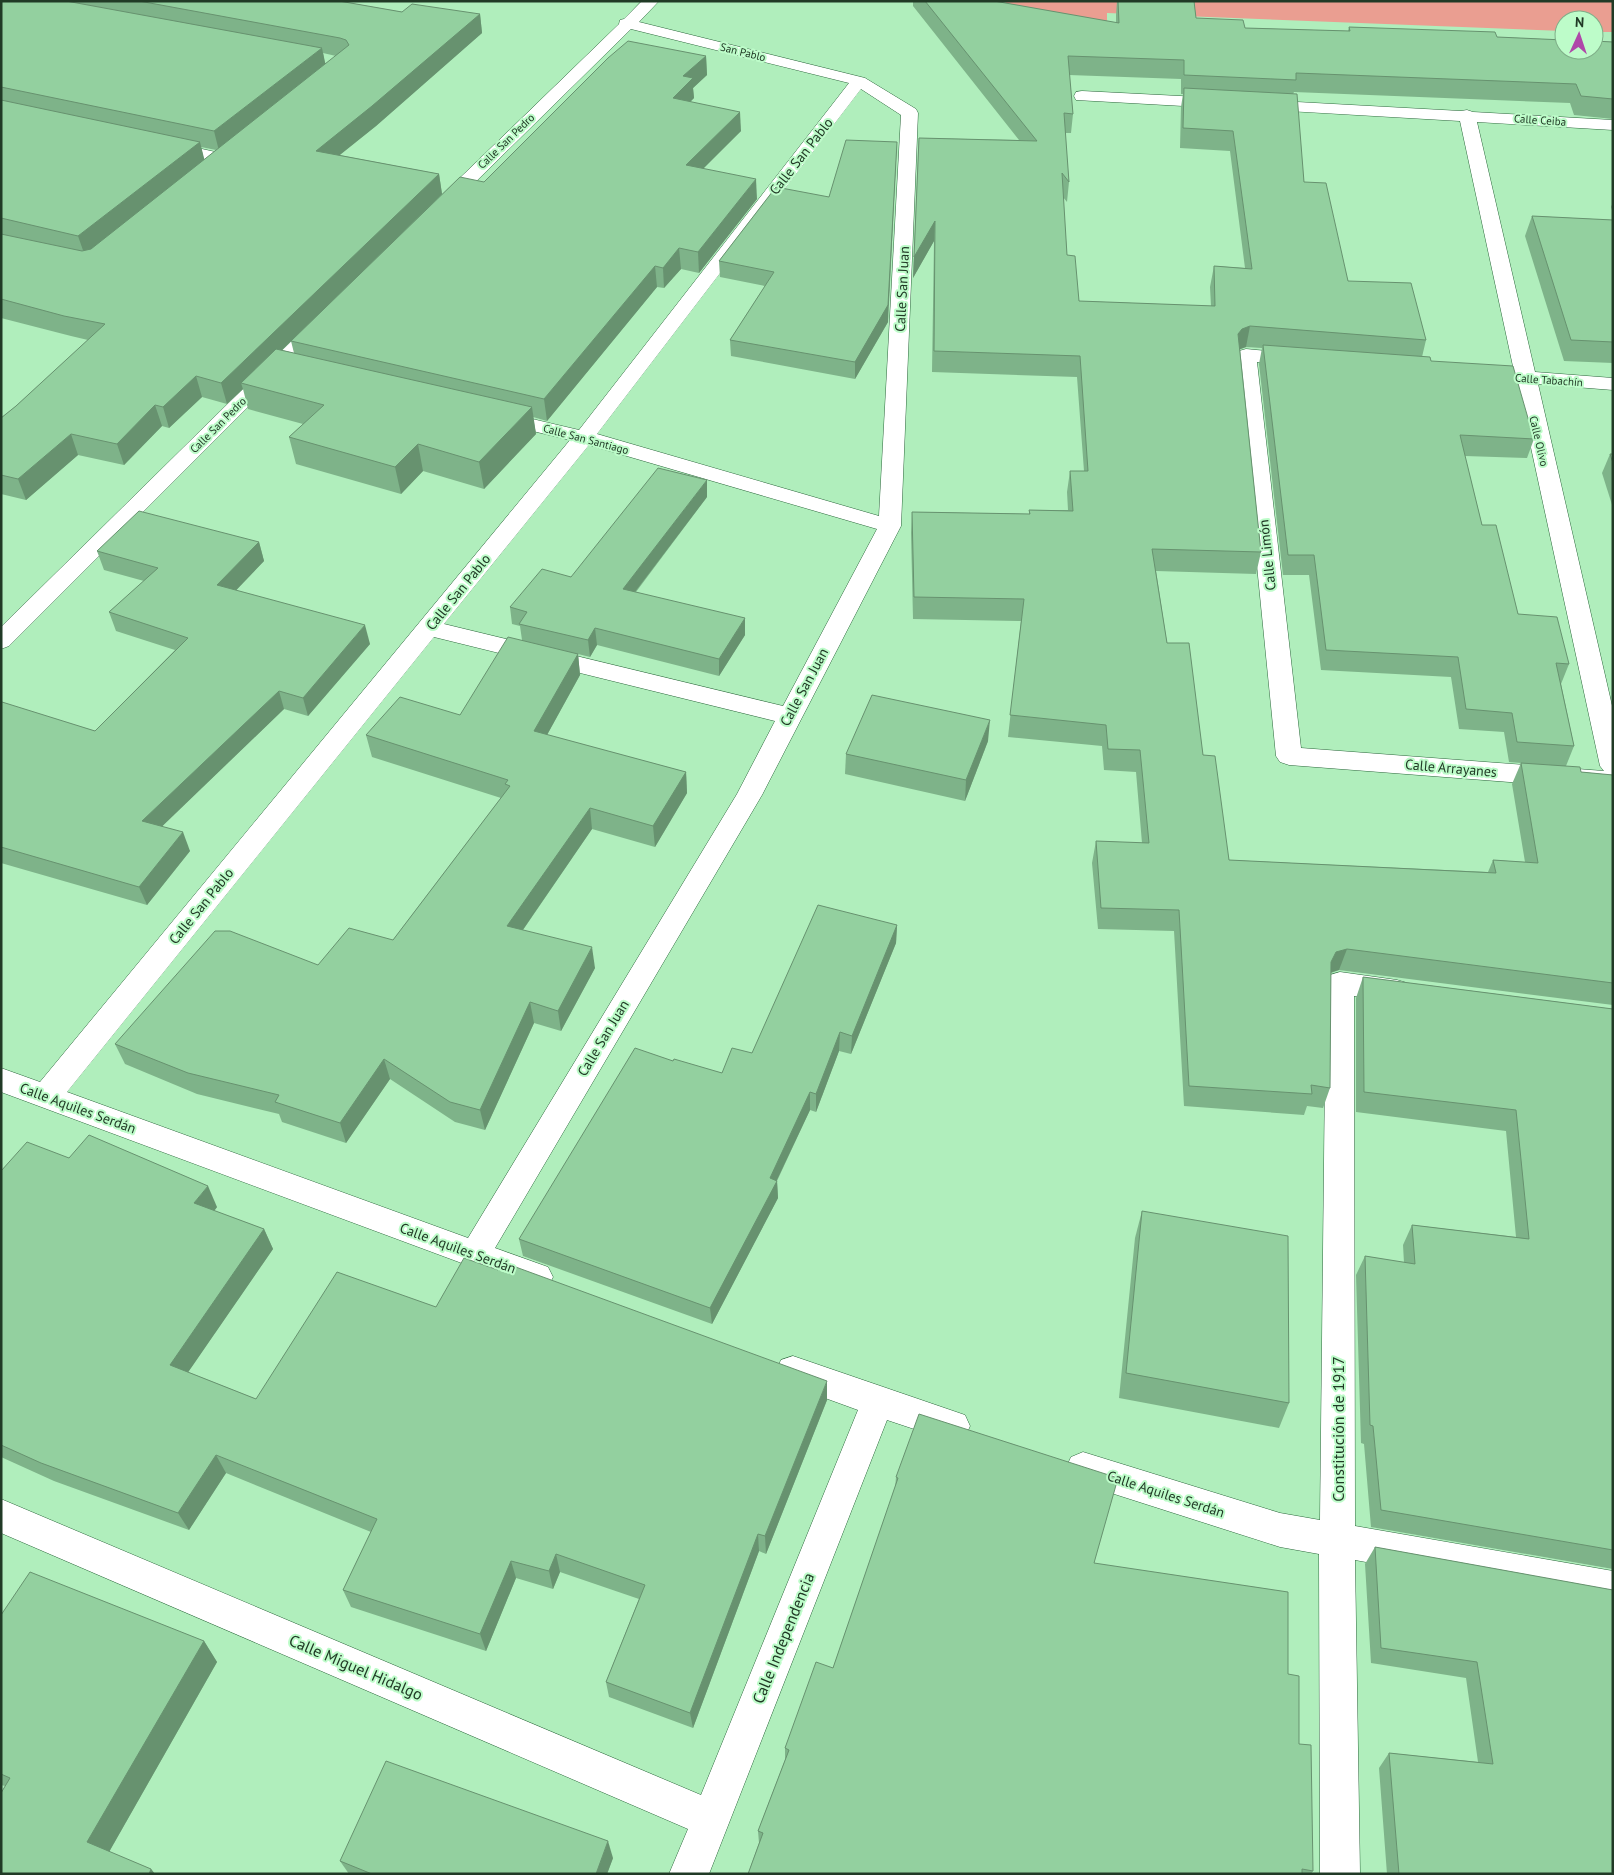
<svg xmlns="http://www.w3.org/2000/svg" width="1614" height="1875" font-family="'PT Sans',sans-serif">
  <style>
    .green { fill: #ea9e91 }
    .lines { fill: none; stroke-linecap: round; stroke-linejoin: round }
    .minor-casing { stroke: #2d683d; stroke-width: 1 }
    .minor { fill: #fff; fill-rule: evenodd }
    .wall { fill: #7eb389; fill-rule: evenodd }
    .shaded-wall { fill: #67926f }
    .building { fill: #93d09f; stroke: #67926f }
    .labels { text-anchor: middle; stroke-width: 4; stroke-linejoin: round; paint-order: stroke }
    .far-street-label { font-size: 11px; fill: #213a26; stroke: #bdfcc9 }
    .street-label { font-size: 14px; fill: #213a26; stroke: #bdfcc9 }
    .near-street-label { font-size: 16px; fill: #213a26; stroke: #bdfcc9 }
  </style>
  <rect width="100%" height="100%" fill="#b0eebc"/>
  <polygon class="green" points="1003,1 1613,1 1613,32 1594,32 1594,20 1564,20 1564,31 1107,13 1107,34 1026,14"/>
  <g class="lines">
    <g class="minor-casing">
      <g id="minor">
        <path d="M642,1H659L639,22L865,78L916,109L918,113L901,526L762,795L495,1248L548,1267L553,1277L548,1287L537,1291L1,1092V1068L40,1082L570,440L491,421L488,417L491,413L498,411L579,430L849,83L631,29L447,210L441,211L435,210L432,206L435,202L619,24L620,20L624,19ZM861,89L901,115L879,516L597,434ZM589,445L877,529L783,706L444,624ZM434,637L775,721L737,794L468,1238L67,1092Z"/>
        <polygon points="1082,91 1219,98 1225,99 1227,103 1225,107 1219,108 1076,100 1074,96 1076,92"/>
        <polygon points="1260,100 1461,111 1467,110 1473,112 1613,120 1613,130 1477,122 1535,372 1613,378 1613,390 1538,384 1613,710 1613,790 1289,765 1280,762 1276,756 1236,355 1239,351 1246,349 1299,354 1306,356 1309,360 1306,364 1299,366 1257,362 1301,748 1604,771 1600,766 1517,383 1472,378 1469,374 1472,370 1479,368 1514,371 1460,121 1254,109 1252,105 1254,101"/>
        <polygon points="166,141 229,155 232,159 229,163 223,164 160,150 157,146 160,142"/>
        <polygon points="319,319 326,321 329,325 326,329 9,646 1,649 1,627 312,321"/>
        <polygon points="1340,972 1397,980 1407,983 1411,991 1407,999 1397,1002 1354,996 1355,1526 1613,1571 1613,1607 1355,1560 1360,1874 1320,1874 1319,1554 1280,1547 1083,1484 1071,1479 1066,1468 1071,1457 1083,1452 1280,1513 1320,1520 1326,983 1330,975"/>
        <polygon points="793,1356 965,1415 970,1426 965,1437 953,1442 887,1420 709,1874 669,1874 688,1829 1,1533 1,1499 701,1795 858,1410 781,1382 776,1371 781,1360"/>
      </g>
    </g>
    <use href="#minor" class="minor"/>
  </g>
  <g class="wall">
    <path d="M1,1H339L402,12L480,14L482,33L376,126L339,155L439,174L442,194L484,182L706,56L707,75L693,88L694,98L690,101L741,131L703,168L757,199L699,273L681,269L664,288L657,287L547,421L533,417L536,434L484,489L423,471L401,494L296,464L289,437L303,424L248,409L243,389L227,404L202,397L169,428L162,426L124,465L78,455L26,500L1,494V418L16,406L88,340L71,336L1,318ZM323,53L336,56L325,64ZM201,147L216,150L204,160ZM291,341L294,353L282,350Z"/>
    <path d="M913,1H994L1116,23V15L1117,1H1194L1196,18L1245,28L1348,31L1349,27L1497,37L1613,42V119L1574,115L1570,103L1294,92L1293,94L1304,182L1348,281L1426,340L1422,357L1431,361L1534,439L1527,458L1465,456L1482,525L1518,614L1569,664L1561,684L1574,746L1566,766L1581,772L1613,775V1005L1339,970L1331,973L1330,1088L1323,1108L1307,1106L1304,1115L1184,1106L1174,931L1098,929L1092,863L1096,841L1142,843L1136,772L1104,770L1102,746L1008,737L1021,621L913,619L911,533L912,512L1029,514V510H1068L1067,492L1070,471H1084L1077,377L932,372L934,241L913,278L919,138L1019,140L913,6ZM1069,75L1181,79V94H1183L1181,107L1180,148L1230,151L1245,268L1214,266L1210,287L1211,306L1079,301L1067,255L1063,197L1067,202L1069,182L1065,133H1071L1073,114ZM1246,347L1262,348L1259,364L1283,575H1309L1321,670L1451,677L1459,729L1504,732L1509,762L1521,763L1512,784L1525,862L1493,860L1488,872L1229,860L1203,755L1167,643L1156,571L1256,574L1261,552L1240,349Z"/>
    <polygon points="776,187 888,322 855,379 731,356 730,340 765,286 720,277 719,261"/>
    <polygon points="1613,202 1613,213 1611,207"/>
    <polygon points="1532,216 1613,220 1613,363 1564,361 1525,236"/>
    <polygon points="1610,454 1613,454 1613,508 1602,473"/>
    <polygon points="707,497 636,592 745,635 719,676 597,645 590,657 578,654 580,675 547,735 686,772 687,793 655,847 592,829 523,930 595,968 561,1031 534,1023 485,1130 455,1122 390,1079 346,1143 282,1122 279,1114 197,1094 125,1064 115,1044 318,965 393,940 501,798 372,757 366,735 460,715 522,640 520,626 512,624 510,607 571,577"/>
    <polygon points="259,542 264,561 236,590 370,644 308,716 284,709 162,826 190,851 147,905 1,863 1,703 95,731 175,650 116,631 109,612 144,581 104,570 97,551"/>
    <polygon points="988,741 965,801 845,774 846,754"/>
    <polygon points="897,925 896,943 851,1054 839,1051 816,1112 810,1110 777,1181 778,1198 712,1324 523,1256 519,1239 673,1061 722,1073 752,1053"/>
    <polygon points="1363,977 1613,1009 1613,1569 1371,1527 1364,1444 1361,1443 1356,1275 1365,1256 1404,1263 1403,1245 1412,1225 1516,1237 1506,1131 1356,1112 1356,998"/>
    <polygon points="69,1158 217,1207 214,1211 264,1229 273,1249 188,1372 256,1399 436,1307 827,1400 766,1554 759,1551 693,1728 609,1697 606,1682 639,1599 560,1572 553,1589 516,1578 486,1651 351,1607 343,1590 371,1532 226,1473 189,1530 54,1481 1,1457 1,1171"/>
    <polygon points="1142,1211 1289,1403 1279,1428 1119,1398 1135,1238"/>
    <polygon points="896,1477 1094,1563 1288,1674 1299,1744 1313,1871 1311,1874 748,1874 759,1843 758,1831 785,1760 785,1748 833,1668 895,1489"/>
    <polygon points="1375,1547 1613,1590 1613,1874 1387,1874 1379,1768 1389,1753 1478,1762 1466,1678 1371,1663 1365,1564"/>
    <polygon points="1,1615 204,1641 217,1662 109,1852 151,1869 155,1874 1,1874 5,1786 1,1785"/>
    <polygon points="613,1858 607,1874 349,1874 340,1861"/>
  </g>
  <g class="shaded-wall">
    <polygon points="480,14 482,33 376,126 320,171 316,151"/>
    <polygon points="322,48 326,67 219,151 214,131"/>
    <polygon points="706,56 707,75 693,88 694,98 675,118 673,98 683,76"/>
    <polygon points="740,112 741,131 687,185 686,165"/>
    <polygon points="200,142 205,162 85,256 78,236"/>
    <polygon points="897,142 888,322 855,379 855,362"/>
    <polygon points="439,174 442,194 247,384 241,383 243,389 227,404 221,383"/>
    <polygon points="756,179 757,199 699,273 698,252"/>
    <polygon points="935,221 934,241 913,278 914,257"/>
    <polygon points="679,248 681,269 664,288 663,268"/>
    <polygon points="655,266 657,287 547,421 544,399"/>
    <polygon points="1250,326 1246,347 1238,350 1238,334 1242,329"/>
    <polygon points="196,376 202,397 169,428 163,407"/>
    <polygon points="155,405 162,426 124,465 117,444"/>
    <polygon points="532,407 536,434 484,489 479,462"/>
    <polygon points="71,434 78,455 26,500 18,479"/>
    <polygon points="418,444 423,471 401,494 395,467"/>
    <polygon points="707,480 707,497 625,605 623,589"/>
    <polygon points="259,542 264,561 223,604 217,585"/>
    <polygon points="745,618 745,635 719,676 719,659"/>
    <polygon points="365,625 370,644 308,716 303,698"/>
    <polygon points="595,628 597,645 590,657 588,640"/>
    <polygon points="578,654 580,675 537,753 534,731"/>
    <polygon points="279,691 284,709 149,839 142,821"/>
    <polygon points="990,720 988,741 965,801 966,780"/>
    <polygon points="686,772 687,793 655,847 653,826"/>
    <polygon points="590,808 592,829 511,947 507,926"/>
    <polygon points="183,832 190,851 147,905 139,887"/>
    <polygon points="897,925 896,943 851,1054 852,1036"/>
    <polygon points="592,947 595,968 561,1031 558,1011"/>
    <polygon points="1347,949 1339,970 1329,973 1331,962 1336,952"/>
    <polygon points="530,1002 534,1023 485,1130 480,1110"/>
    <polygon points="840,1032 839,1051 816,1112 816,1094"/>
    <polygon points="384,1059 390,1079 346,1143 340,1123"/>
    <polygon points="810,1092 810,1110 774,1186 777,1181 778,1198 712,1324 710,1308 770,1178"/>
    <polygon points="208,1186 217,1207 204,1224 194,1203"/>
    <polygon points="264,1229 273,1249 180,1384 170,1365"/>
    <polygon points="827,1381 827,1400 766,1554 765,1536"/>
    <polygon points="216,1455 226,1473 189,1530 178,1513"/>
    <polygon points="758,1534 759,1551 693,1728 690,1713"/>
    <polygon points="556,1554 560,1572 553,1589 549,1571"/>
    <polygon points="511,1561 516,1578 486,1651 480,1634"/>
    <polygon points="204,1641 217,1662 105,1859 87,1842"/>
    <polygon points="608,1841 613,1858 607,1874 596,1874"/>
    <polygon points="151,1869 155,1874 149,1874"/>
  </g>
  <g class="building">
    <polygon points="1,1 66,1 322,48 214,131 1,87"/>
    <polygon points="139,1 339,1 402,12 412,4 480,14 372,106 316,151 439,174 221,383 196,376 163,407 155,405 117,444 71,434 18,479 1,475 1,418 16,406 105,324 64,316 1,299 1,234 82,251 91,249 349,45 346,40 340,38"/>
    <polygon points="925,1 994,1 1119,23 1118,1 1194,1 1196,18 1243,20 1245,28 1350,31 1349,27 1495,32 1497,37 1564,40 1564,50 1594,50 1594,41 1613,42 1613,99 1581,96 1576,84 1296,73 1296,80 1184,75 1184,60 1068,56 1073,114 1064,113 1069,182 1062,173 1067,255 1075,256 1079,301 1215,306 1214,266 1252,269 1233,131 1183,128 1184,88 1297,94 1304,182 1326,183 1348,281 1411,283 1426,340 1250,326 1242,329 1238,334 1261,552 1152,549 1167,643 1189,643 1203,755 1215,756 1229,860 1496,873 1493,860 1538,863 1521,763 1580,767 1581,772 1613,775 1613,983 1347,949 1336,952 1331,962 1330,1088 1311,1085 1312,1094 1189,1086 1179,910 1101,908 1096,841 1149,843 1140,750 1108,749 1106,725 1010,715 1024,599 914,597 912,512 1030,514 1029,510 1073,511 1070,471 1088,471 1080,356 934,351 935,221 914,257 919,138 1037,141"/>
    <polygon points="628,41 706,56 683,76 693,78 673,98 740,112 686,165 756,179 698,252 679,248 663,268 655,266 544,399 291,341 460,177 484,182 608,58"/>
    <polygon points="1,100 200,142 78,236 1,218"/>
    <polygon points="846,140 897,142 888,305 855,362 730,340 774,272 719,261 776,187 829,197"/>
    <polygon points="1532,216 1613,220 1613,342 1571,340"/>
    <polygon points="1263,345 1430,357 1431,361 1513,366 1534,439 1460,435 1482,525 1496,525 1518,614 1557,617 1569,664 1556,663 1574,746 1517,742 1512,713 1466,709 1458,657 1326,650 1314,555 1288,555"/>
    <polygon points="276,349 532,407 479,462 418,444 395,467 289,437 324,405 241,383"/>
    <polygon points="1610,454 1613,454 1613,463"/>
    <polygon points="658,468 707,480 623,589 745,618 719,659 595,628 588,640 519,624 527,612 510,607 542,569 571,577"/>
    <polygon points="139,511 259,542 217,585 365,625 303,698 279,691 142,821 183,832 139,887 1,847 1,703 2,702 95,731 188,638 109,612 158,568 97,551"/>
    <polygon points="508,637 578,654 534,731 686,772 653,826 590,808 507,926 592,947 558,1011 530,1002 480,1110 450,1102 384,1059 340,1123 275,1102 279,1095 188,1073 115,1044 215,931 230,931 318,965 349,928 393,940 510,786 505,784 508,780 366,735 400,697 460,715"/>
    <polygon points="872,695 990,720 966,780 846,754"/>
    <polygon points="818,905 897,925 852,1036 840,1032 816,1094 810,1092 770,1178 777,1181 710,1308 519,1239 635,1048 673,1061 674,1059 722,1073 732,1048 752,1053"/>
    <polygon points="1363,977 1613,1009 1613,1550 1381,1510 1373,1426 1370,1425 1365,1256 1415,1264 1412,1225 1529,1239 1516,1110 1364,1092"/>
    <polygon points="89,1135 208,1186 194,1203 264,1229 170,1365 256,1399 337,1272 436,1307 464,1258 498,1270 502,1262 827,1381 765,1536 758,1534 690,1713 606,1682 645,1585 556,1554 549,1571 511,1561 480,1634 343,1590 377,1519 216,1455 178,1513 41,1463 1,1445 1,1171 27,1142 69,1158"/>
    <polygon points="1142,1211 1288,1236 1289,1403 1126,1373"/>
    <polygon points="919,1414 1118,1478 1094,1563 1288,1592 1288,1674 1299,1676 1299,1744 1311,1745 1313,1871 1302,1869 1302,1874 748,1874 763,1833 758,1831 789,1750 785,1748 816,1662 833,1668 898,1478 896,1477"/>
    <polygon points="1375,1547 1613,1590 1613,1874 1399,1874 1389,1753 1493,1764 1477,1662 1381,1648"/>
    <polygon points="30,1572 204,1641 87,1842 151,1869 149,1874 1,1874 1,1793 10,1778 1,1774 1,1615"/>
    <polygon points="386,1761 608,1841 596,1874 372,1874 340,1861"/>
  </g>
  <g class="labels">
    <g class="far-street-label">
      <text transform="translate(743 52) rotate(14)" y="4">San Pablo</text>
      <text transform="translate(1540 120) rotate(4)" y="4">Calle Ceiba</text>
      <text transform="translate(506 141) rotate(-44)" y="4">Calle San Pedro</text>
      <text transform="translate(1549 380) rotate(4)" y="4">Calle Tabachín</text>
      <text transform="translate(218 425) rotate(-45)" y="4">Calle San Pedro</text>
      <text transform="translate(586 439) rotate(15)" y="4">Calle San Santiago</text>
      <text transform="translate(1539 441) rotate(77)" y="4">Calle Olivo</text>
    </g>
    <g class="street-label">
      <text transform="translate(801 156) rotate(-52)" y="5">Calle San Pablo</text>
      <text transform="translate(902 289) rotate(-87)" y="5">Calle San Juan</text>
      <text transform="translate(1267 555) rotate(-96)" y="5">Calle Limón</text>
      <text transform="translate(458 592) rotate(-51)" y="5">Calle San Pablo</text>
      <text transform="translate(804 687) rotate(-62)" y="5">Calle San Juan</text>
      <text transform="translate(1451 768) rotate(5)" y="5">Calle Arrayanes</text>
      <text transform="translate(201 906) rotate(-51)" y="5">Calle San Pablo</text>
      <text transform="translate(603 1038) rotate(-59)" y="5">Calle San Juan</text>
      <text transform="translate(78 1108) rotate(20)" y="5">Calle Aquiles Serdán</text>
      <text transform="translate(458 1248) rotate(20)" y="5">Calle Aquiles Serdán</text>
      <text transform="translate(1166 1494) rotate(18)" y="5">Calle Aquiles Serdán</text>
    </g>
    <g class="near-street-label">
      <text transform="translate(1338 1429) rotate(-90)" y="6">Constitución de 1917</text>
      <text transform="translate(783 1638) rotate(-68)" y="6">Calle Independencia</text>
      <text transform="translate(356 1667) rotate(23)" y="6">Calle Miguel Hidalgo</text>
    </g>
  </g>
  <rect width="1614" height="1875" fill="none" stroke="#213a26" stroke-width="5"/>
  <g transform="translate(1579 35) rotate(3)"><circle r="24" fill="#bdfcc9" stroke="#7fae88"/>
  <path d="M0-4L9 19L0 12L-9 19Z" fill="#af47a9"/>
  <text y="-8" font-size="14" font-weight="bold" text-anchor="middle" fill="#213a26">N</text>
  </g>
</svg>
